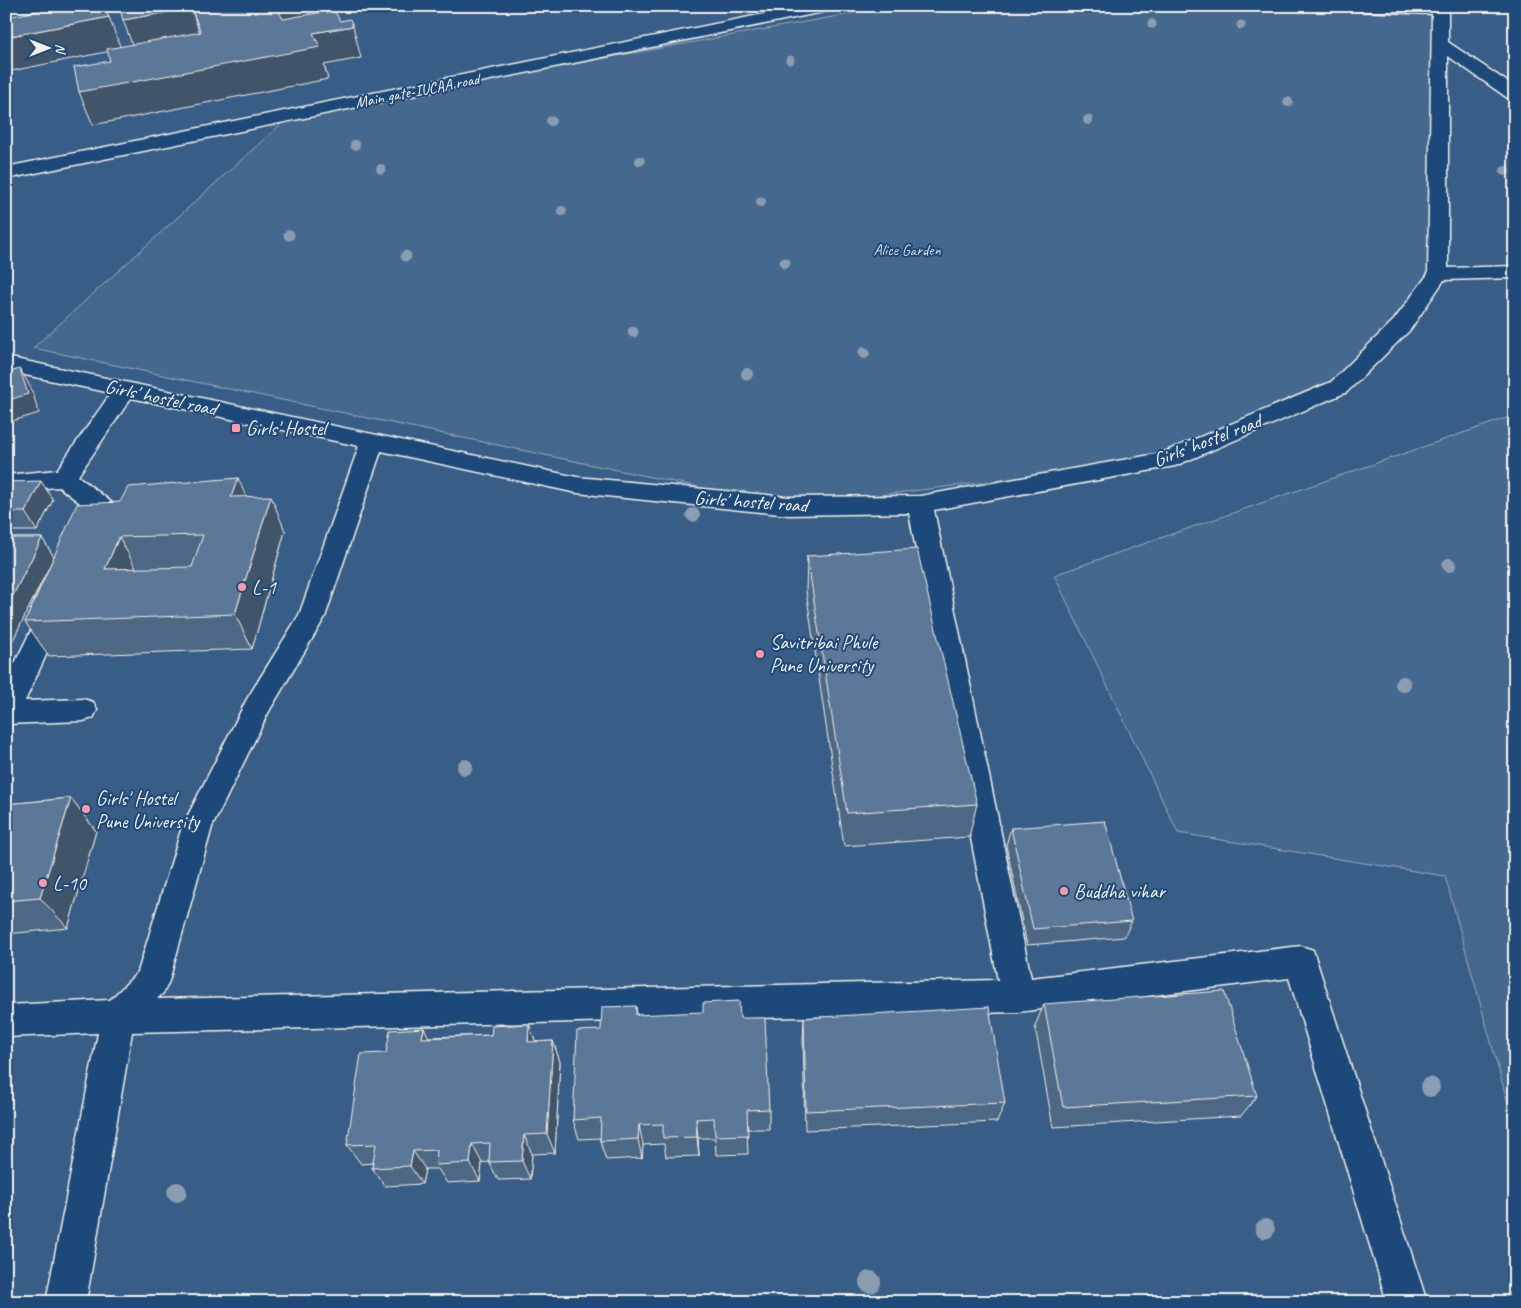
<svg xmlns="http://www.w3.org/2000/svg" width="1521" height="1308" font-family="Caveat,sans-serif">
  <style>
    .built { fill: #375d86 }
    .green { fill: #45688e; stroke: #9cacbb }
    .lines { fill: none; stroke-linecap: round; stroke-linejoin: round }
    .minor-casing { stroke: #f4f1e8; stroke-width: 3 }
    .minor { fill: #1f4a7a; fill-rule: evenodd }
    .tree { fill: #8a9db1 }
    .wall { fill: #4e6784; stroke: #f4f1e8 }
    .shaded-wall { fill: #40546b; stroke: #f4f1e8 }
    .building { fill: #5b7899; stroke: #f4f1e8; fill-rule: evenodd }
    .poi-dot { fill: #ff9aa2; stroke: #1f4a7a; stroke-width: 2 }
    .labels { text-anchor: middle; stroke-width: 4; stroke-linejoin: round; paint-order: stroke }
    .far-street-label { font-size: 16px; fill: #f4f1e8; stroke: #1f4a7a }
    .far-park-label { font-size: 16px; fill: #dadcda; stroke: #1f4a7a }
    .street-label { font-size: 20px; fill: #f4f1e8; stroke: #1f4a7a }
    .poi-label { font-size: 20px; fill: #f4f1e8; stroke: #1f4a7a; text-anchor: start }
  </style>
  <rect width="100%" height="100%" fill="#28517e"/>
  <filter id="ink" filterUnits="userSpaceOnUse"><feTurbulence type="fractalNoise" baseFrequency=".02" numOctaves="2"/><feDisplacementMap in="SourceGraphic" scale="10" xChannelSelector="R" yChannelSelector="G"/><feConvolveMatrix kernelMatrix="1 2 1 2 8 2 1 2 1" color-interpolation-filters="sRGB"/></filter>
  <g filter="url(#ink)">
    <rect class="built" x="6" y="6" width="1509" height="1296"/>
    <g class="green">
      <polygon points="893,6 1376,6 1440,10 1438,274 1339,387 1167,460 789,506 33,348 291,115"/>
      <polygon points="1515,415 1515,1129 1445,876 1178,833 1054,575"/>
    </g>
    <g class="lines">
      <g class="minor-casing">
        <g id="minor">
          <polygon points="14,6 42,6 39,9 6,18 6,8"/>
          <polygon points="804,6 836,6 833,9 828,11 6,179 6,167"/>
          <path d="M1354,6H1448V42L1515,87V100L1509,99L1448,56V268L1515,266V278L1444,280L1410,330L1347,392L1175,466L934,510L1031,978L1301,946L1313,950L1427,1302H1387L1289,978L1018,1012L132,1032L86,1302H46L98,1033L6,1037V1005L110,1000L138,972L182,827L247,699L299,615L359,446L131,398L78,476L111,502L114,508L99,540L90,543L81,540L77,534L89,510L59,487L6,491V475L57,470L111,393L6,371V357L577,477L789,497L920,496L1162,453L1331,382L1394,320L1428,274L1432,14L1362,11L1357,9ZM381,451L577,493L789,515L909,513L998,980L157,999L164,992L169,981L212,827L268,713L325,617Z"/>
          <polygon points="55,597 64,600 68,607 25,701 83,699 93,702 97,710 93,718 83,721 6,724 6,681 46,600"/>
        </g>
      </g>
      <use href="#minor" class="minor"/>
    </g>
    <g class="tree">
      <circle cx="1152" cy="24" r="4.5"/>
      <circle cx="1241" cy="25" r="4.5"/>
      <circle cx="790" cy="60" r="4.5"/>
      <circle cx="1288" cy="102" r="5"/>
      <circle cx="1088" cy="120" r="5"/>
      <circle cx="551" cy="121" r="5"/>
      <circle cx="355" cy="145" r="5"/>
      <circle cx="640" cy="161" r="5"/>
      <circle cx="381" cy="169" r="5"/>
      <circle cx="1505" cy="171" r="5"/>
      <circle cx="761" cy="202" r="5"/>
      <circle cx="562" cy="211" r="5"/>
      <circle cx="289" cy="235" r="5.5"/>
      <circle cx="406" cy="256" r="5.5"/>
      <circle cx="785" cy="263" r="5.5"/>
      <circle cx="633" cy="332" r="5.5"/>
      <circle cx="864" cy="353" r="6"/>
      <circle cx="747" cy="374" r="6"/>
      <circle cx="693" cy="515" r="7"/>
      <circle cx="1449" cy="565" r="7"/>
      <circle cx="1403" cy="684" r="8"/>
      <circle cx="465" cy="767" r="8"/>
      <circle cx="1430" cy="1087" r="10"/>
      <circle cx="177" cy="1192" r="10"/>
      <circle cx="1265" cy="1229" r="10"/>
      <circle cx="870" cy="1282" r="11"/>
    </g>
    <g class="wall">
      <polygon points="6,482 53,500 37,531 6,531"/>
      <polygon points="246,497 285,531 252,649 49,656 25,622 50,565 6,654 6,538 42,538 54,557"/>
      <polygon points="807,556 977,804 969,837 844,846 806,591"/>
      <polygon points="71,798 96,831 68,928 6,934 6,804"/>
      <polygon points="1011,828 1132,921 1124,937 1027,945 1006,845"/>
      <polygon points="1044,1004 1257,1096 1241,1116 1053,1127 1035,1026"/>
      <polygon points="636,1006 637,1015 740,1018 769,1109 769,1129 747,1129 748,1154 716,1155 715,1138 698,1138 699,1156 666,1157 664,1144 643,1145 642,1158 606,1160 600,1141 600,1138 579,1139 573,1120 601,1030"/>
      <polygon points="804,1018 1005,1103 997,1122 805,1130 803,1039"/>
      <polygon points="529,1024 535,1042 553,1041 560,1062 555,1153 532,1154 530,1179 498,1180 489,1162 482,1163 480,1181 447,1183 438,1169 425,1169 422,1184 385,1186 372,1168 373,1163 361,1164 347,1145 386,1053 424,1028 428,1037 491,1035"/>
    </g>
    <g class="shaded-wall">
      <polygon points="274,6 307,6 311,19 279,25"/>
      <polygon points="191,8 202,40 135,52 123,20"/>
      <polygon points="109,17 121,49 6,72 6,37"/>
      <polygon points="353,26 361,58 324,65 328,79 93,125 79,92 313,33"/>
      <polygon points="20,369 31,388 39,413 6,423 6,401"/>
      <polygon points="238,478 253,513 231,497"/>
      <polygon points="41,481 53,500 37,531 25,512"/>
      <polygon points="271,496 285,531 252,649 235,614"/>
      <polygon points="119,537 138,572 105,569"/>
      <polygon points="42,538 54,557 6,654 6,609"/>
      <polygon points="71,798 96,831 68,928 40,898"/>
      <polygon points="529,1024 537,1046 528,1042"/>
      <polygon points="424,1028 435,1050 422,1038"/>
      <polygon points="553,1041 560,1062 555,1153 547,1134"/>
      <polygon points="696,1119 698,1138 699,1156 697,1137"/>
      <polygon points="639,1125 643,1145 642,1158 638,1139"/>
      <polygon points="524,1135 532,1154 530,1179 522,1161"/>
      <polygon points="472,1144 482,1163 480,1181 470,1163"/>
      <polygon points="413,1151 425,1169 422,1184 410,1166"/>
    </g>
    <g class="building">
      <polygon points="64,6 104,6 109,17 6,37 6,17"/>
      <polygon points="119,6 276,6 283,19 334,10 340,21 350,19 353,26 313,33 320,47 79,92 74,67 110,61 107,49 201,32 191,8 123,20"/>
      <polygon points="20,369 28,394 6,401 6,373"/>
      <path d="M238,478L231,497L271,496L235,614L25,622L77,504L120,502L128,487ZM203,535L192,567L105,569L119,537Z"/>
      <polygon points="41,481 25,512 6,512 6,482"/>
      <polygon points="6,538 42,538 6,609"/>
      <polygon points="917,549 977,804 847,813 807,556"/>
      <polygon points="71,798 40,898 6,901 6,804"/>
      <polygon points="1105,821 1132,921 1033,929 1011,828"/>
      <polygon points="1224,991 1257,1096 1063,1107 1044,1004"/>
      <polygon points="739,1001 740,1018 765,1018 769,1109 747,1110 748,1135 715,1136 714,1118 696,1119 697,1137 663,1138 663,1124 639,1125 638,1139 600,1141 601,1118 573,1120 577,1031 601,1030 602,1007 636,1006 636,1015 703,1012 703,1003"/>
      <polygon points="989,1007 1005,1103 806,1111 804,1018"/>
      <polygon points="529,1024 528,1042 553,1041 547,1134 524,1135 522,1161 489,1162 490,1143 472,1144 470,1163 436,1165 437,1150 413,1151 410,1166 372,1168 376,1144 347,1145 361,1054 386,1053 390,1030 424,1028 422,1038 491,1035 492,1026"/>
    </g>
  </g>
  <g class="poi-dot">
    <rect x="231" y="423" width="10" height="10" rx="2.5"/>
    <circle cx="242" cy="587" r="5"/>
    <circle cx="760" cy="654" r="5"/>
    <circle cx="86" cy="809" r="5"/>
    <circle cx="43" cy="883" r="5"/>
    <circle cx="1064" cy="891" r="5"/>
  </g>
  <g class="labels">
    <g class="far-street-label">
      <text transform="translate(417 90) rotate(-11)" y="6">Main gate-IUCAA road</text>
    </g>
    <g class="far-park-label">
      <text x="907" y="255">Alice Garden</text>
    </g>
    <g class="street-label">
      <text transform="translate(161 397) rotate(12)" y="7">Girls' hostel road</text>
      <text transform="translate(1207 440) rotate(-21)" y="7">Girls' hostel road</text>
      <text transform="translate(751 501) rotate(4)" y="7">Girls' hostel road</text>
    </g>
    <g class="poi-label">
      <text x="246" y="435">Girls' Hostel</text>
      <text x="252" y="594">L-1</text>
      <text x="770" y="649">Savitribai Phule<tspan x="770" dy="23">Pune University</tspan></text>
      <text x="96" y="805">Girls' Hostel<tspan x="96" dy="23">Pune University</tspan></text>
      <text x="53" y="890">L-10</text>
      <text x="1074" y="898">Buddha vihar</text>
    </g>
  </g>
  <rect width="1521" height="1308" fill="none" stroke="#1f4a7a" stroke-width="25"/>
  <rect x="12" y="12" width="1496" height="1283" fill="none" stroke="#f4f1e8" stroke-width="2" filter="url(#ink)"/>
  <g transform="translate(48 48) rotate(90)" stroke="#1f4a7a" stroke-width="4" paint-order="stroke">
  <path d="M0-4L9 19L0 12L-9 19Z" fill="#f4f1e8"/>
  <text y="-8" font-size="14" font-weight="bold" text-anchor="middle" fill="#f4f1e8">N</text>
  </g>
</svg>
